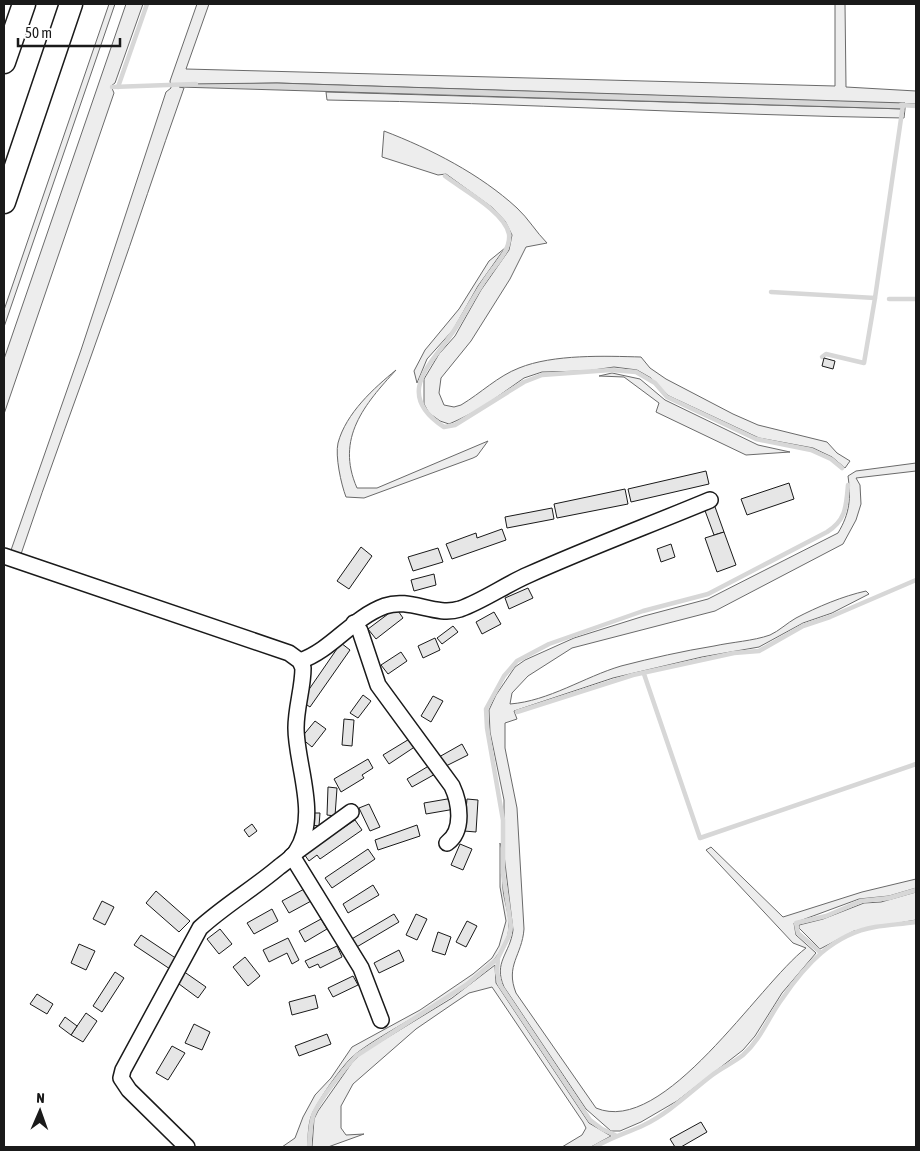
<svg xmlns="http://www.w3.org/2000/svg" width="920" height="1151" font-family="'Asap Condensed',sans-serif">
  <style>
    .green { fill: #ededed; stroke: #6a6a6a }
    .water { fill: #d7d7d7; stroke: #6a6a6a }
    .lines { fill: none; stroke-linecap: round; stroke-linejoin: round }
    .stream { stroke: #d7d7d7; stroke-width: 4.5 }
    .building { fill: #e6e6e6; stroke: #1a1a1a }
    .minor-casing { stroke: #1a1a1a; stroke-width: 18 }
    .highway-casing { stroke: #1a1a1a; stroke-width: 25 }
    .minor { stroke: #fff; stroke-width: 15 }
    .highway { stroke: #fff; stroke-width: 22 }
  </style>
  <rect width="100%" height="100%" fill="#fff"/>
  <g class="green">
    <polygon points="109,4 115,4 4,327 4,310"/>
    <polygon points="126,4 143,4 115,83 111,86 114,93 4,414 4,359"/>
    <path d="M197,4H209L186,69L835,86V4H845L846,87L916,91V104L277,83L183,85L180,87L184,88C159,158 136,229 111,300C81,386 49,470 20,557L10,553L81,350L166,92L171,88L170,81Z"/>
    <path d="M326,92L905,109L904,118C712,115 520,103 327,100Z"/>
    <path d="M384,131C431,149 480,174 517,208C528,218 536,232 547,243L526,247L510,279L471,341L441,378L439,393L444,405L454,407L461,405C481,393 498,376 519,368C553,354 606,356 641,357L650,368L666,379L733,414L758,425L827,442L837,453L850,461L845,468L832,457L813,448L759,438L669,396L651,378L637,370L614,367L587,371L542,372L524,378L480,409L458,420L449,424L440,421L429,413L424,404V379L439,354L455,336L481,290L509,250L512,235L505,221L493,208L446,174L438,175L382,157Z"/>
    <polygon points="505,248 478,286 453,330 427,359 417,383 414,371 425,350 459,309 489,261"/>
    <path d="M396,370C365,404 335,438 357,488H377L488,441L477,456L473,458L364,498L346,497C341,484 335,456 338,443C346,413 374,388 396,370Z"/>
    <polygon points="612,373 640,379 665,400 758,445 790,452 746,455 656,412 659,403 624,377 599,376"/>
    <path d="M916,463V471L856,478L860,485L861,504L856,520L843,544L715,611L572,648L528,676L512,693L510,704C549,701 584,677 621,666C652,658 683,651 714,646C732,642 753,641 770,635C779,631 787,623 796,618C817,607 843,596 866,591L869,594L832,613L803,623L759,647L702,657L613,678L514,711L517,719L505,723V748L517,808L524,929C522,956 505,965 516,993L596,1108C664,1137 758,985 806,948L793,943L706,850L711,847L783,917L862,892L916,879V888L889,896L859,899L794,923L796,935L816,953L782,993L755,1036L743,1050L677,1101L641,1122L620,1131H611L586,1109L504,987C493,962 510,954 513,930L504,855V800L490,732L489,710L496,695L515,667L525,660L574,638L644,616L708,599L838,533C850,513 851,498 848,476L856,471Z"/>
    <path d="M500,843C505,856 502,875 503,889C504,903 512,919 508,934C498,982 389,1025 352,1057C339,1070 322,1095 313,1112C308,1122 308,1136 308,1147H282L295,1138L303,1117L315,1095L331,1078L352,1047L420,1010L473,974L492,958L499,946L506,921L500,887Z"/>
    <polygon points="916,892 916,920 854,931 820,949 799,928 799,925 823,919 864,903 881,902"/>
    <polygon points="495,965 496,983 589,1123 611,1136 591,1147 562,1147 582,1135 586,1128 583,1122 492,987 469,993 454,1003 416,1029 353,1084 341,1106 341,1128 346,1135 364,1134 328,1147 312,1147 314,1119 318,1111 351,1064 362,1053 452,998"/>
  </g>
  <polygon class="water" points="277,83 905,103 905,109 179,87 183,84"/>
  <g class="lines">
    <g class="stream">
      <polyline points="112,87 196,84"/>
      <polyline points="118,87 147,4"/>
      <polyline points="901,105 916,106"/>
      <path d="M445,176C462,189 505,212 509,234C511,250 495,265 487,277C475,294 466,312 455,329C433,363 392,393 444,427L455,425L524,382L542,375L611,370L636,372L655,383L667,397L756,439L811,450L831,459L842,468"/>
      <polyline points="771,292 875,298 903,105"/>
      <polyline points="889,299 916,299"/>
      <polyline points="822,357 826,354 864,363 875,298"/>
      <polyline points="644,674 700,838 916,764"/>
      <polyline points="517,712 633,675 734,653 759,651 803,626 830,617 916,580"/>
      <polyline points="820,952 798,933 796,923 826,916 861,901 889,898 916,890"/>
      <path d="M615,1135L602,1129L590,1120L500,985L497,972L498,958L509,936L511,926L503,873V820L487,728L486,709L504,676L517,661L549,644L643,611L708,594L827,532C846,520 846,507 848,485"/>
      <path d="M309,1147C310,1137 310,1127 313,1116C318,1101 345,1068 356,1056L466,985L497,959"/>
      <path d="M595,1147C612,1137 627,1133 644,1125C669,1113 689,1093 711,1076C721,1068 733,1063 743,1055C761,1039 768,1018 782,999C805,965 833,934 875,927C888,925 902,924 916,922"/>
    </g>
  </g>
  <g class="building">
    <polygon points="824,358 835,361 833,369 822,366"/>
    <polygon points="706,471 709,484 631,502 628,489"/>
    <polygon points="789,483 794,499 747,515 741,499"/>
    <polygon points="625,489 628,504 557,518 554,504"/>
    <polygon points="714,504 724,532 714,535 704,508"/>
    <polygon points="552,508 554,519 507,528 505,517"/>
    <polygon points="502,529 506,540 452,559 446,544 476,533 477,538"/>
    <polygon points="724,532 736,565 717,572 705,538"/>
    <polygon points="671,544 675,557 661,562 657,549"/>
    <polygon points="361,547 372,556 349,589 337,581"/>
    <polygon points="438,548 443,562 413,571 408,557"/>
    <polygon points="434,574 436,585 414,591 411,580"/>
    <polygon points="528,588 533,598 509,609 505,598"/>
    <polygon points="396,608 403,618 376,639 368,629"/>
    <polygon points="494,612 501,624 482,634 476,622"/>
    <polygon points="453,626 458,632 442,644 437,638"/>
    <polygon points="435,638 440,650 423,658 418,646"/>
    <polygon points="341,643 350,650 310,707 301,701"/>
    <polygon points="401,652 407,661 388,674 381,665"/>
    <polygon points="363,695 371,701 358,718 350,713"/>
    <polygon points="433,696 443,701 431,722 421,716"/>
    <polygon points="344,719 354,720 352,746 342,745"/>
    <polygon points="315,721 326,729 312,747 301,738"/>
    <polygon points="411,738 416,746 389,764 383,755"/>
    <polygon points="462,744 468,755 444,767 439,757"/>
    <polygon points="368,759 373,768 362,775 364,778 341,792 334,779"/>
    <polygon points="432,764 437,773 412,787 407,779"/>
    <polygon points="328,787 337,788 335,816 327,815"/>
    <polygon points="453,798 455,809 426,814 424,803"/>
    <polygon points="467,799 478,800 476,832 464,831"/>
    <polygon points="369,804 380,827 370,831 359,808"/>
    <polygon points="312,813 320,813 319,826 311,825"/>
    <polygon points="355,820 362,830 320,859 317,855 309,861 304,854"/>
    <polygon points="252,824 257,831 249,837 244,830"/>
    <polygon points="417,825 420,836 378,850 375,840"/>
    <polygon points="460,844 472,849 463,870 451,865"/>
    <polygon points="368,849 375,859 332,888 325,878"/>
    <polygon points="373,885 379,895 348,913 343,904"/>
    <polygon points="306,888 313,900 289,913 282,901"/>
    <polygon points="156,891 190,921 179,932 146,903"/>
    <polygon points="102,901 114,907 105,925 93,919"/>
    <polygon points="272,909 278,921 254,934 247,923"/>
    <polygon points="394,914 399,922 355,948 350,940"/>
    <polygon points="416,914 427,919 417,940 406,935"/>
    <polygon points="321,919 327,929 305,942 299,931"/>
    <polygon points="467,921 477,926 466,947 456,942"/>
    <polygon points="220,929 232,944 219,954 207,939"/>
    <polygon points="438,932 451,937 445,955 432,951"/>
    <polygon points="141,935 177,959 170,969 134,945"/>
    <polygon points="288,938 299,960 292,964 287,953 269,962 263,950"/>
    <polygon points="79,944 95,951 86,970 71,963"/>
    <polygon points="337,946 342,957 320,968 318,964 309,968 305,961"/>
    <polygon points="399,950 404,961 379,973 374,963"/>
    <polygon points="245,957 260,976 248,986 233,967"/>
    <polygon points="183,971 206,987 198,998 175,981"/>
    <polygon points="115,972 124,978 102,1012 93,1006"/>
    <polygon points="353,976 358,985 333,997 328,988"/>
    <polygon points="37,994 53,1004 47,1014 30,1004"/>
    <polygon points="315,995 318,1008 292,1015 289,1002"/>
    <polygon points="86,1013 97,1021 83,1042 71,1035"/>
    <polygon points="65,1017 77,1026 71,1035 59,1026"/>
    <polygon points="194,1024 210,1032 202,1050 185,1043"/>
    <polygon points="327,1034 331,1044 299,1056 295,1046"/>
    <polygon points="172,1046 185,1053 168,1080 156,1073"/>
    <polygon points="701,1122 707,1132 681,1147 675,1147 670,1139"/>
  </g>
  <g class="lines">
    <g class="minor-casing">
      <g id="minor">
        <path d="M4,556L289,653L300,661L303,668C303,688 296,707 296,728C296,765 320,816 296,852C292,858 284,863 279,867C253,889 224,906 200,928L123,1070L121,1078L129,1090L187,1147"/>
        <path d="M354,623L360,631L378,685L452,786C460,803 464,831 447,843"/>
        <path d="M300,661C332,650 352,618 385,606C410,597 435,617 460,609C483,601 505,585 528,575C588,548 650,525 710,500"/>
        <polyline points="296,852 351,812"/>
        <polyline points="292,856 361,968 381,1020"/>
      </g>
    </g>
    <g class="highway-casing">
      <g id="highway">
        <polyline points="4,62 24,4"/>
        <polyline points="4,202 71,4"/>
      </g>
    </g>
    <use href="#minor" class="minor"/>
    <use href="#highway" class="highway"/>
  </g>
  <rect width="920" height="1151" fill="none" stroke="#1a1a1a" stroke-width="10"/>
  <g transform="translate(40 1111) rotate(2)" stroke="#ffffff" stroke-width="4" paint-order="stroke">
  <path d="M0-4L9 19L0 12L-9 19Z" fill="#1a1a1a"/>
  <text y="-8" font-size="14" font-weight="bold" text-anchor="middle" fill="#1a1a1a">N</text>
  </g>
  <path d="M18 38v8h102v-8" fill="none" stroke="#1a1a1a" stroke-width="2.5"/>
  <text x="25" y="38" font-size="15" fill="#1a1a1a" stroke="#ffffff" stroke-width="4" paint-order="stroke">50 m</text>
</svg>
